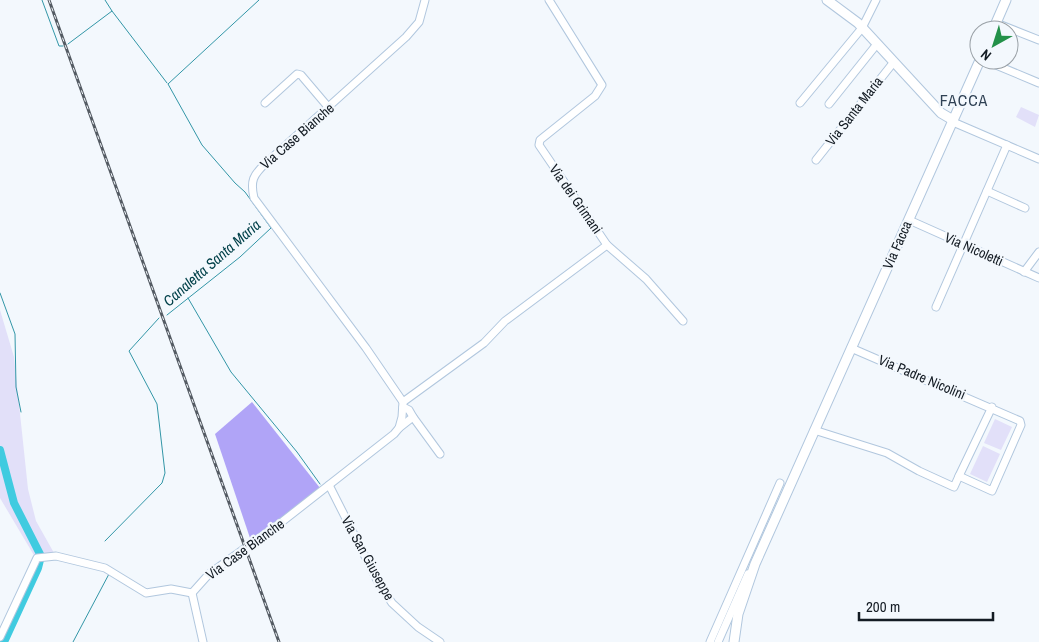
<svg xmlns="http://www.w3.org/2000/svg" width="1039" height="642" font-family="'Archivo Narrow',sans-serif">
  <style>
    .green { fill: #e2e0f9 }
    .forest { fill: #b0a4f7 }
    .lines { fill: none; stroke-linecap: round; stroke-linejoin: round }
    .stream { stroke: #3296a7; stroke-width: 1 }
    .river { stroke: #40cbe0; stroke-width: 8 }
    .minor-casing { stroke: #b1c7de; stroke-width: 9 }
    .major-casing { stroke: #b1c7de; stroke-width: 11 }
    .minor { stroke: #fff; stroke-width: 7 }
    .major { stroke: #fff; stroke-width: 9 }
    .rail-casing { stroke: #545b63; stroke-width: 3 }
    .rail { stroke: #f3f8fd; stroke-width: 1; stroke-dasharray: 4; stroke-linecap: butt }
    .labels { text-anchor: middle; stroke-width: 4.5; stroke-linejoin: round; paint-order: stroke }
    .street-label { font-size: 14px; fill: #131b23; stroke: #f3f8fd }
    .water-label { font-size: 15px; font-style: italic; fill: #004049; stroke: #f3f8fd }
    .quarter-label { font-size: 16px; letter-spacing: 1px; fill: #2f4154; stroke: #f3f8fd }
  </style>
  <rect width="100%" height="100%" fill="#f3f8fd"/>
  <g class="green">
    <polygon points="1021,107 1039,115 1035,127 1016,117"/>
    <polygon points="0,310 14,357 28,489 36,521 54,553 35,557 0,498"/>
    <polygon points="995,419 1012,427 1001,450 984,443"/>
    <polygon points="983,446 1000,454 987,482 970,474"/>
  </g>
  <polygon class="forest" points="252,402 320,488 251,541 215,434"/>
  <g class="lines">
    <g class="stream">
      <polyline points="42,0 59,46 63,46"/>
      <polyline points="112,11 167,83"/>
      <polyline points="68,44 112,11 105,0"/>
      <polyline points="0,293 15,334 16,387 21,412"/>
      <polyline points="188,298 231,372 297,452 320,484"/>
      <polyline points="167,315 240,257 271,228 245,192 235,183 202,145 168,84 259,0"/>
      <polyline points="105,541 162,483 165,473 157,404 129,351 159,318"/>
      <polyline points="73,642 109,574"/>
    </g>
    <polyline class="river" points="0,450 14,503 41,556 38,568 4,642"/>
    <g class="minor-casing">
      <g id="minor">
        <polyline points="996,23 1039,40"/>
        <polyline points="984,60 1039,83"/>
        <polyline points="265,103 297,74 301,75 329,108"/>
        <polyline points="800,103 862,28 876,0"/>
        <polyline points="829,104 877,44"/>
        <polyline points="953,122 1039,159"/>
        <polyline points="816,160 893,63"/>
        <polyline points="987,191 1025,208"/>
        <polyline points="909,220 1039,278"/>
        <polyline points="607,245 646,279 683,321"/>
        <polyline points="1024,272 1039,252"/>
        <polyline points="936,307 1007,145"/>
        <polyline points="851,348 1020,421 1021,425 992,491 959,476 992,407"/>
        <polyline points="403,402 484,343 505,321 607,245 539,145 540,140 595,96 602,85 549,0"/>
        <polyline points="413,417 440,454"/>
        <polyline points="399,428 413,417 409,410 403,407"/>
        <polyline points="814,430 887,453 919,471 954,487 959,476"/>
        <polyline points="329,485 378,582 392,603 418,627 440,642"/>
        <polyline points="192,593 203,642"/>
        <path d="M0,637L37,558L56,556L105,568L146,593L171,589L192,593L209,574L283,521L394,434L399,428L402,417L403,402L366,348L254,198C250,181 253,175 266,163L406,37L419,22L425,0"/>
        <polyline points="710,642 780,483"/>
        <polyline points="718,642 748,574"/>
      </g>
    </g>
    <g class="major-casing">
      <g id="major">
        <polyline points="827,0 858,23 941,113 953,120"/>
        <polyline points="993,30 1006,0"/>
        <polyline points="734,642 738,614 755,564 980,60"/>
      </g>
    </g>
    <use href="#minor" class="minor"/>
    <use href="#major" class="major"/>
    <g class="rail-casing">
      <polyline id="rail" points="49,0 279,642"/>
    </g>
    <use href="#rail" class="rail"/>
  </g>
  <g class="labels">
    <g class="street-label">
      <text transform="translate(854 111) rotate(-52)" y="5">Via Santa Maria</text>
      <text transform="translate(297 136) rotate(-41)" y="5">Via Case Bianche</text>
      <text transform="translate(576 199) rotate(55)" y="5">Via dei Grimani</text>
      <text transform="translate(897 245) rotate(-66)" y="5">Via Facca</text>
      <text transform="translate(974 249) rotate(24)" y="5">Via Nicoletti</text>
      <text transform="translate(922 377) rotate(23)" y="5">Via Padre Nicolini</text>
      <text transform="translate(245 549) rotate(-36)" y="5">Via Case Bianche</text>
      <text transform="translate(368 558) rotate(61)" y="5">Via San Giuseppe</text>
    </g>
    <g class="water-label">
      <text transform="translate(212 263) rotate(-41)" y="5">Canaletta Santa Maria</text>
    </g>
    <g class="quarter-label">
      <text x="964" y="106">FACCA</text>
    </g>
  </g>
  <g transform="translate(994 45) rotate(219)"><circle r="24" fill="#f3f8fd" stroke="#99a0a6"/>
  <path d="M0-4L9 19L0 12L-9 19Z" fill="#239149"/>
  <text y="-8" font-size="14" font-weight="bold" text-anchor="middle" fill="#131b23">N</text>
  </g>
  <path d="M859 612v8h134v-8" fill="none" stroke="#131b23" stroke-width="2.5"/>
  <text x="866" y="612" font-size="15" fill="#131b23" stroke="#f3f8fd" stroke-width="4" paint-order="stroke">200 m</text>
</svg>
